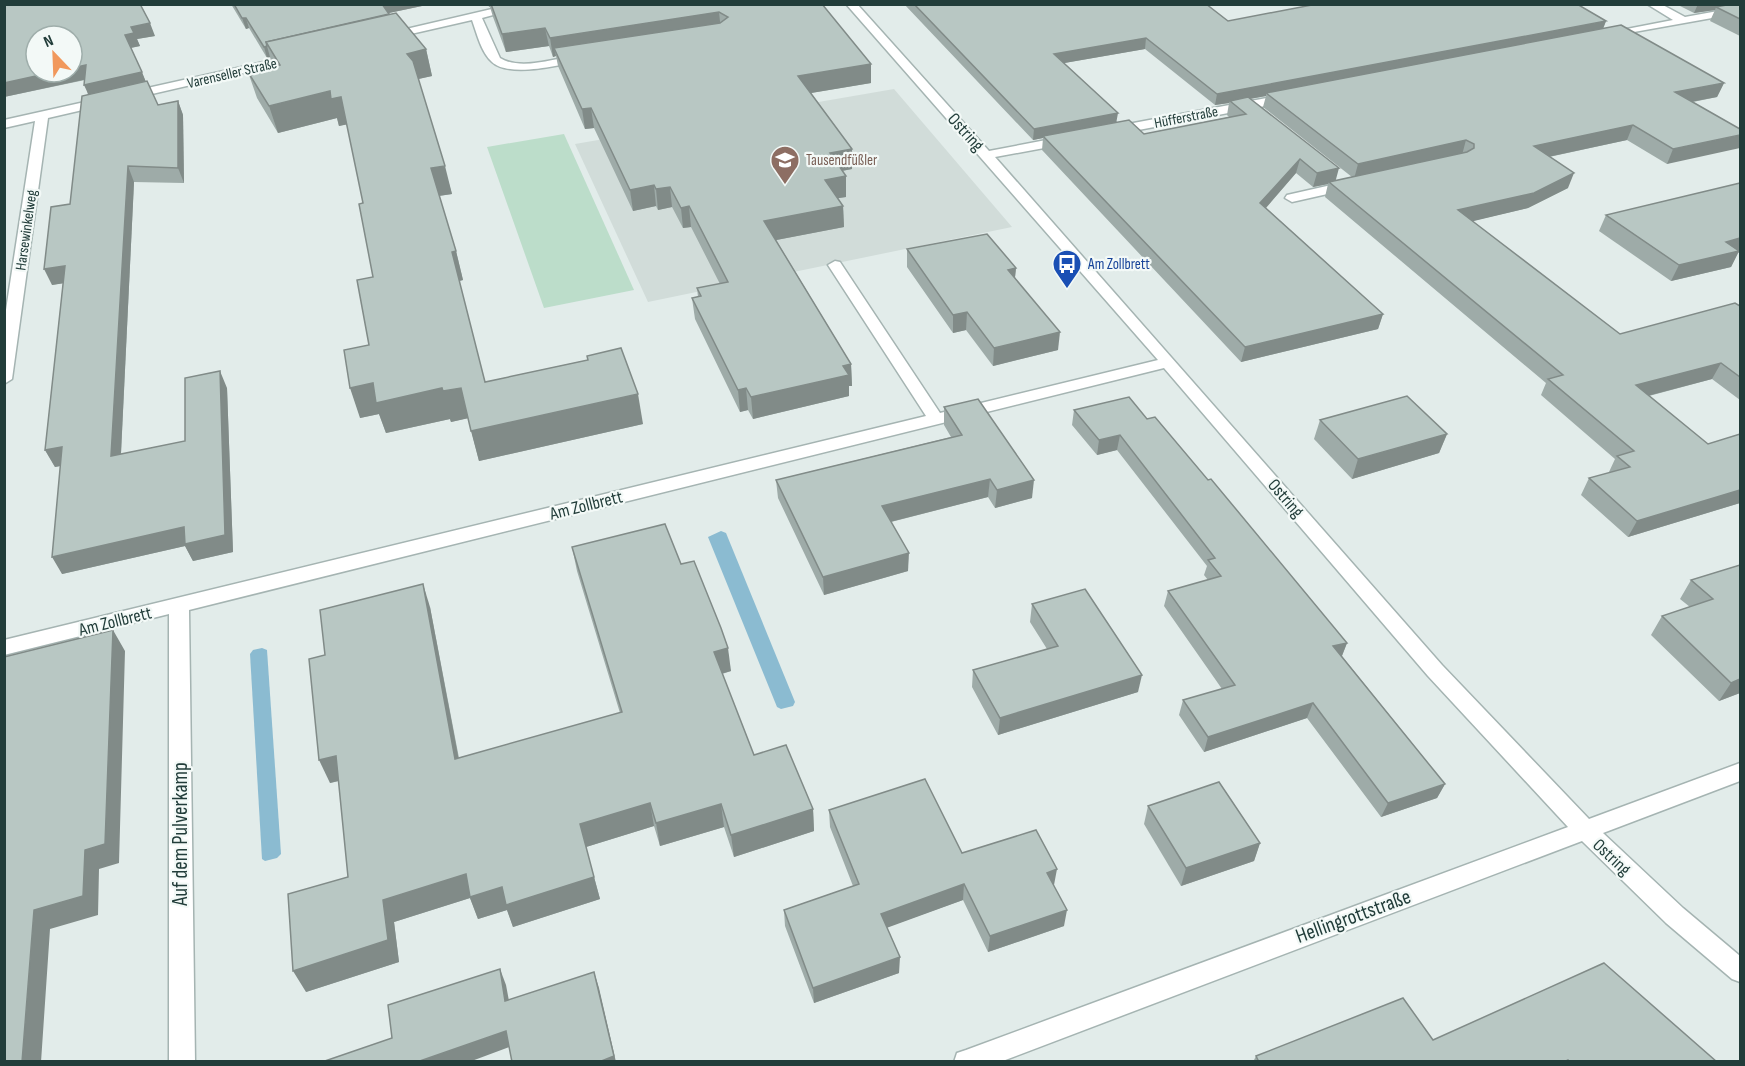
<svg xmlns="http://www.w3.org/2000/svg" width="1745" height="1066" font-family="'Sofia Sans Condensed',sans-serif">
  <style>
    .built { fill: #d1dcd9 }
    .green { fill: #bcddca }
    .water { fill: #8bbbd1 }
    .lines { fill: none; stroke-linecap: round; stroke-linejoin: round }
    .minor-casing { stroke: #a5b4b2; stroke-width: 3 }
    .minor { fill: #fff; fill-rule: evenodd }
    .wall { fill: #9eaba8; fill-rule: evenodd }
    .shaded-wall { fill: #818b88 }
    .building { fill: #b8c7c3; stroke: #818b88; stroke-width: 1.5 }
    .labels { text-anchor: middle; stroke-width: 4.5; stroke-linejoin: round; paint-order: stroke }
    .far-street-label { font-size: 15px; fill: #223d3a; stroke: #f3f9f7 }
    .far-education-label { font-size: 15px; fill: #785e54; stroke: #f3f9f7; text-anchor: start }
    .far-transit-label { font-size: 15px; fill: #164399; stroke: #f3f9f7; text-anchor: start }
    .street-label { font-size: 18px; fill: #223d3a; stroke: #f3f9f7 }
    .near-street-label { font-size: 21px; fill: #223d3a; stroke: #f3f9f7 }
  </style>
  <rect width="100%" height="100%" fill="#e2ecea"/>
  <polygon class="built" points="894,89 1012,227 648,302 575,144"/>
  <polygon class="green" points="564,134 634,290 544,308 487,147"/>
  <g class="water">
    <polygon points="721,531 726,533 795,702 793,706 781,709 777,707 708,537"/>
    <polygon points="262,648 267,650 281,854 277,858 265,861 262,859 250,654 253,650"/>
  </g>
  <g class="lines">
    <g class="minor-casing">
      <g id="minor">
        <path d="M513,4H534L482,18L500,58C521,71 556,58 579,55L583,56V60C562,65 509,78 492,62C481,52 477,34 472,20L389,39L383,36L389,33Z"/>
        <polygon points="846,4 857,4 989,151 1067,136 1071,137 1073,140 1071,143 995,157 1442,665 1589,819 1740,763 1740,781 1603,833 1683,908 1740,956 1740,982 1732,979 1666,923 1582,841 1000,1062 954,1062 957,1053 966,1050 1568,827 1428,676 1164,368 189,610 195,1062 169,1062 169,614 4,655 4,640 926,416 828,265 835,261 840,262 940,413 1158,360"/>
        <polygon points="1647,4 1661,4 1685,17 1740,7 1740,13 1606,37 1606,33 1673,20"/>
        <polygon points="295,55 301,58 299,60 48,118 12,379 4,384 4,323 35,121 4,128 4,120"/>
        <polygon points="1288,94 1294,98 1292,101 1112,135 1106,131 1112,127"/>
        <polygon points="1349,181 1354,182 1356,185 1354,188 1292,202 1285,198 1287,195"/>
      </g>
    </g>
    <use href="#minor" class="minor"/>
  </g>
  <g class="wall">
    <polygon points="4,4 155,36 137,39 140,46 131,48 146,82 158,105 178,101 183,115 184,183 134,182 121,454 185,441 227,388 233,552 193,561 185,546 62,574 60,466 55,467 45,450 63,283 52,285 70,204 88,95 85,80 4,97"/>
    <polygon points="231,4 421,4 422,6 389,13 426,49 432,76 418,79 452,194 439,196 456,251 463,280 459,281 485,382 587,360 587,356 643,424 479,461 468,418 451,422 450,419 386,433 379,414 360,418 369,345 373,277 363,203 347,124 339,126 337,118 278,133 257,98 248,72 273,66 270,57 267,58 249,28 246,29"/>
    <polygon points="488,4 822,4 871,83 811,93 852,149 852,169 842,171 846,176 846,197 838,198 843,206 844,227 776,240 851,364 852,386 849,386 849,396 753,419 748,410 740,412 695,319 692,298 698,297 697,288 720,284 691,227 683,228 672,207 658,210 656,206 633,211 594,128 585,129 558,66 556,56 553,57 549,46 506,52 493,17 490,7 489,7"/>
    <path d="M904,4H1206L1228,21H1606L1603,29L1724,83L1717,97L1693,102L1740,129L1667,164L1627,140L1549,157L1568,188L1528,208L1472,221L1620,334L1740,306V400L1712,379L1649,396L1708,444L1740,434V503L1628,537L1581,495L1589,478L1609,473V472L1615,459L1541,395L1546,383L1325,197L1328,184L1313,187L1296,173L1266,208L1383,314L1378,329L1241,362L1042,150L1043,138L1033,140ZM1145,49L1215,105L1229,103L1227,115L1229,117L1144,134L1117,122L1064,63ZM1266,96L1263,107L1352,177L1335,181L1250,99Z"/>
    <polygon points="1676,4 1740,4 1740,36 1710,21 1715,10 1694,13"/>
    <polygon points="1606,215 1738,253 1731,267 1671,281 1599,231"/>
    <polygon points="907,249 1016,268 1015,277 1058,350 993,366 966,330 953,333 907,267"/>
    <polygon points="944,407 1032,498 995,508 988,497 891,522 908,571 824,595 778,498 776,480 951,437 944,425"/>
    <polygon points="1074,410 1147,419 1347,643 1342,656 1445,784 1437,798 1381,817 1307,718 1204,752 1179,715 1183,700 1222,689 1164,606 1168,591 1208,580 1204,575 1207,566 1117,450 1097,455 1072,425"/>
    <polygon points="1320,420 1447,434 1439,453 1352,479 1314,439"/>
    <polygon points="572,547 681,564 731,671 722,674 754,755 813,809 814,831 734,857 724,827 660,846 654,826 586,847 600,899 513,927 507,910 478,919 470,898 394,922 399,962 306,992 348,877 339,781 330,783 325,655 430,607 459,758 620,713 577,571"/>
    <polygon points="1740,565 1740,693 1719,701 1651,635 1662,616 1690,607 1680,599 1691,580"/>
    <polygon points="1032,604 1138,692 998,735 972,687 973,670 1047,649 1030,622"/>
    <polygon points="1148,806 1260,843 1254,861 1181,886 1144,824"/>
    <polygon points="829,810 962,853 1054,885 1064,926 988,952 963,900 887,927 899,973 814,1003 785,926 784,910 853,886 830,827"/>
    <polygon points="1433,1040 1717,1062 1253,1062 1256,1056"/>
  </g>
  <g class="shaded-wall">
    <polygon points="381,4 421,4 422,6 384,14"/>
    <polygon points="1698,4 1740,4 1716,7 1715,10 1694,13"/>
    <polygon points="719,12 721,31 554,48 556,56 553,57 550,38"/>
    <polygon points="242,18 246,18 249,28 246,29"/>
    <polygon points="1606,21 1602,31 1266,93 1266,96 1232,102 1230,101 1229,103 1215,105 1217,94"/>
    <polygon points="150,23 155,36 137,39 140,46 130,48 125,35 131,27"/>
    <polygon points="545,28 549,46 506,52 502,34"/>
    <polygon points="1146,38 1145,49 1053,65 1054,54"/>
    <polygon points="267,46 270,57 267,58 264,47"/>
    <polygon points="426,49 432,76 414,80 407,54"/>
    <polygon points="871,64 871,83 799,95 798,76"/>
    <polygon points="86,65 92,78 4,97 4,83 54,72 72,72 72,68"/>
    <polygon points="142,72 147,85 90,98 84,85"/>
    <polygon points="1724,83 1717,97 1669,106 1675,92"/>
    <polygon points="330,91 341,97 349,124 339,126 337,118 278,133 269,106"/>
    <polygon points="178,101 183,115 184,183 178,168"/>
    <polygon points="591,108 594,128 585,129 582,109"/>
    <polygon points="1118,113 1116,124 1043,136 1043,138 1033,140 1034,129"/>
    <polygon points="1633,125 1627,140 1529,161 1534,146"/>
    <polygon points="1740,135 1740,148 1667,164 1673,149"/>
    <polygon points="1466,140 1462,155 1354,179 1358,164"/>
    <polygon points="852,149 852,169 830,173 830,153"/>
    <polygon points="1300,159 1296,173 1257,218 1260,203"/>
    <polygon points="128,166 134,182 120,473 111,456"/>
    <polygon points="445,166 452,194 438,196 431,168"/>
    <polygon points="1339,168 1335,183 1329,182 1328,184 1313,187 1317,173"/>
    <polygon points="1574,173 1568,188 1528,208 1453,226 1458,210"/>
    <polygon points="846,176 846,197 826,200 825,180"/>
    <polygon points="654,185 656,206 633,211 630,190"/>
    <polygon points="670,187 672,207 658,210 656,189"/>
    <polygon points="689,206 691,227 683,228 681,208"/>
    <polygon points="843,206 844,227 766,242 764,221"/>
    <polygon points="1740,228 1740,252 1738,253 1731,267 1671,281 1679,265 1726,242"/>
    <polygon points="456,251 463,280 459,281 452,252"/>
    <polygon points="65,266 72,282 52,285 44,269"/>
    <polygon points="1016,268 1014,286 1008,270"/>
    <polygon points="967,312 966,330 953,333 953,315"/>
    <polygon points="1383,314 1378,329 1241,362 1245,347"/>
    <polygon points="1060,332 1058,350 993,366 994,348"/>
    <polygon points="1721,363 1712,379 1628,401 1636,385"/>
    <polygon points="851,364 852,386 849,386 849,396 753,419 751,397"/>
    <polygon points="220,371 227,388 233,552 193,561 185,546 62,574 52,557 184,527"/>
    <polygon points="373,383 442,388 461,388 469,418 451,422 450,419 386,433 379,414 360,418 350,388"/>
    <polygon points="746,388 748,410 740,412 738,390"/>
    <polygon points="638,394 643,424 479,461 471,431"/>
    <polygon points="1447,434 1439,453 1352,479 1358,459"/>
    <polygon points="1120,435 1117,450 1097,455 1099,440"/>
    <polygon points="62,447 71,464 55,467 45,450"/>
    <polygon points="990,479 988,497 882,524 882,506"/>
    <polygon points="1034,480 1032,498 995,508 997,490"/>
    <polygon points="1740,490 1740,503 1628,537 1637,521"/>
    <polygon points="909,553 908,571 824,595 823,577"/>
    <polygon points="423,584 430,607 463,782 455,759"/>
    <polygon points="113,630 125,651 119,863 99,869 98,915 50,929 41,1062 22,1062 34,910"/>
    <polygon points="1347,643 1341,658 1333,646"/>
    <polygon points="728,648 731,671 717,675 714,652"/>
    <polygon points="1142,675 1138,692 998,735 1000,718"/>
    <polygon points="1740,679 1740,693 1719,701 1731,683"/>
    <polygon points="1313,703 1307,718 1204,752 1208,737"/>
    <polygon points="336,756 346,779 330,783 319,760"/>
    <polygon points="1445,784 1437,798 1381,817 1388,803"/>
    <polygon points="650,803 654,826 586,847 580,824"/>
    <polygon points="721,804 724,827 660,846 656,823"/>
    <polygon points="813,809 814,831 734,857 731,835"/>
    <polygon points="1260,843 1254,861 1181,886 1186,868"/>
    <polygon points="1057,869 1054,885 1044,889 1047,873"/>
    <polygon points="466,874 502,887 594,877 600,899 513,927 507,910 478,919 470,898 394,922 399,962 306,992 293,971 383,900"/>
    <polygon points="964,884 963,900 881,930 881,914"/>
    <polygon points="1067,910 1064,926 988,952 990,936"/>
    <polygon points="900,957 899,973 814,1003 813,988"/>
    <polygon points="500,969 506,985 512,1017 505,1001"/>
    <polygon points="594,972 599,988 616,1062 599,1062"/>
    <polygon points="506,1031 512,1046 469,1062 417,1062"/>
  </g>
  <g class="building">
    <polygon points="4,4 140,4 150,23 131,27 134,33 125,35 142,72 84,85 86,65 72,68 72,36 36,36 36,72 54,72 4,83"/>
    <polygon points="234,4 382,4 389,14 266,42 267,46 264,47 246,18 242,18"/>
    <polygon points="491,4 822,4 871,64 798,76 852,149 830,153 846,176 825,180 843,206 764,221 851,364 843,366 849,375 751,397 746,388 738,390 692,298 701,296 697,288 728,282 689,206 681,208 670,187 656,189 654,185 630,190 591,108 582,109 554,48 720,23 728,17 719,12 550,38 545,28 502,34"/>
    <polygon points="914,4 1206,4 1228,21 1317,4 1577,4 1606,21 1217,94 1146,38 1054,54 1118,113 1034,129"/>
    <polygon points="1732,4 1740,4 1740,19 1716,7"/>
    <polygon points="396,13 426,49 407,54 413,61 445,166 431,168 456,251 452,252 485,382 588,360 587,356 621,348 638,394 471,431 461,388 443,391 442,388 376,403 373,383 350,388 344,350 369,345 357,280 373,277 359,204 363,203 341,97 331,99 330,91 269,106 248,72 280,65 266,42"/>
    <polygon points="1621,25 1724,83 1675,92 1740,129 1740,135 1673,149 1633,125 1534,146 1574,173 1534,193 1458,210 1620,334 1735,303 1740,306 1740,377 1721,363 1636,385 1708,444 1740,434 1740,490 1637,521 1589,478 1630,467 1617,456 1634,451 1548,379 1563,375 1329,182 1467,152 1474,148 1474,144 1466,140 1358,164 1266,93"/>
    <polygon points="147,81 158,105 178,101 178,168 128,166 111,456 185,441 185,378 220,371 225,535 185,544 184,527 52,557 62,447 45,450 65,266 44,269 51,207 70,204 82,96"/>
    <polygon points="1248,97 1339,168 1317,173 1300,159 1260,203 1383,314 1245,347 1043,136 1129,120 1144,134 1246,114 1230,101"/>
    <polygon points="1740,183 1740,238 1726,242 1739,251 1679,265 1606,215"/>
    <polygon points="987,234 1016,268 1008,270 1060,332 994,348 967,312 953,315 907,249"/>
    <polygon points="1407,396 1447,434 1358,459 1320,420"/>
    <polygon points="1129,397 1147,419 1155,417 1208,480 1211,479 1347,643 1333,646 1445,784 1388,803 1313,703 1208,737 1183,700 1235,685 1168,591 1221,576 1208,560 1215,558 1120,435 1099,440 1074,410"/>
    <polygon points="978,399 1034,480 997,490 990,479 882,506 909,553 823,577 776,480 962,435 944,407"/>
    <polygon points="665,524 681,564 694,561 721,628 728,648 714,652 754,755 786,745 813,809 731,835 721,804 656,823 650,803 580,824 594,877 506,905 502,887 470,897 466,874 383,900 388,940 293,971 288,894 348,877 336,756 319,760 309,659 325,655 320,610 423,584 455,759 622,712 572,547"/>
    <polygon points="1740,565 1740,679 1731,683 1662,616 1713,599 1691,580"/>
    <polygon points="1085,589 1142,675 1000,718 973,670 1058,646 1032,604"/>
    <polygon points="113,630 105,844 85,850 83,896 34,910 22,1062 4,1062 4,657"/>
    <polygon points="925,779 962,853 1036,830 1057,869 1047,873 1067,910 990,936 964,884 881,914 900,957 813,988 784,910 859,884 829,810"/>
    <polygon points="1219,782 1260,843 1186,868 1148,806"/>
    <polygon points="1604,963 1717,1062 1570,1062 1568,1060 1564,1062 1259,1062 1256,1056 1403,998 1433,1040"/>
    <polygon points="500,969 505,1001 594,972 614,1056 599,1062 512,1062 506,1031 417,1062 322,1062 392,1038 388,1005"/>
  </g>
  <defs>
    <g id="school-pin" transform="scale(1.5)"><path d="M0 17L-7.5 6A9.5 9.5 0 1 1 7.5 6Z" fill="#8d6e63" stroke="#f3f9f7"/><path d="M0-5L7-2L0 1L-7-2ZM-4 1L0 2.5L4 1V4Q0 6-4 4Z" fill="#fff"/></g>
    <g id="bus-pin" transform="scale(1.5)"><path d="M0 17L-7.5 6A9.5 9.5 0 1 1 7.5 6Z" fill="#1a4fb4" stroke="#f3f9f7"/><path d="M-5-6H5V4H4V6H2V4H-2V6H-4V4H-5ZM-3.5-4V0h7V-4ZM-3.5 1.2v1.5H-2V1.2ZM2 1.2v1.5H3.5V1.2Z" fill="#fff"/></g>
  </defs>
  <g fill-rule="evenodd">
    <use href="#school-pin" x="785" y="160"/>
    <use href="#bus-pin" x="1067" y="264"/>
  </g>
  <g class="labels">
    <g class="far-street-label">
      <text transform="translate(232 73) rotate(-13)" y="5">Varenseller Straße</text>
      <text transform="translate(1186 117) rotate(-11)" y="5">Hüfferstraße</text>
      <text transform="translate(26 230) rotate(-82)" y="5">Harsewinkelweg</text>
    </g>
    <g class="far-education-label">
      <text x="806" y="165">Tausendfüßler</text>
    </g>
    <g class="far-transit-label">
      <text x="1088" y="269">Am Zollbrett</text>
    </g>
    <g class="street-label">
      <text transform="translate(966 132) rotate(48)" y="6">Ostring</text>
      <text transform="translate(1286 498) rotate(49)" y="6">Ostring</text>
      <text transform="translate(586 505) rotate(-14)" y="6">Am Zollbrett</text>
      <text transform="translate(115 621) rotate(-14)" y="6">Am Zollbrett</text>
      <text transform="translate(1612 857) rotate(43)" y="6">Ostring</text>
    </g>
    <g class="near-street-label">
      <text transform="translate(180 834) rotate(-90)" y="7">Auf dem Pulverkamp</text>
      <text transform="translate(1353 916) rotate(-20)" y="7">Hellingrottstraße</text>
    </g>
  </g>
  <rect width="1745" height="1066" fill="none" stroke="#223d3a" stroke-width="12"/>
  <g transform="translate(54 54) rotate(337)"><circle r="28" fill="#f3f9f7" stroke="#9faeab" stroke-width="1.5"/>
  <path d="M0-4.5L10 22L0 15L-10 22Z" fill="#f1985c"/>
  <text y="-9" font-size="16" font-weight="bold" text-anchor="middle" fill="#223d3a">N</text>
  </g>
</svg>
